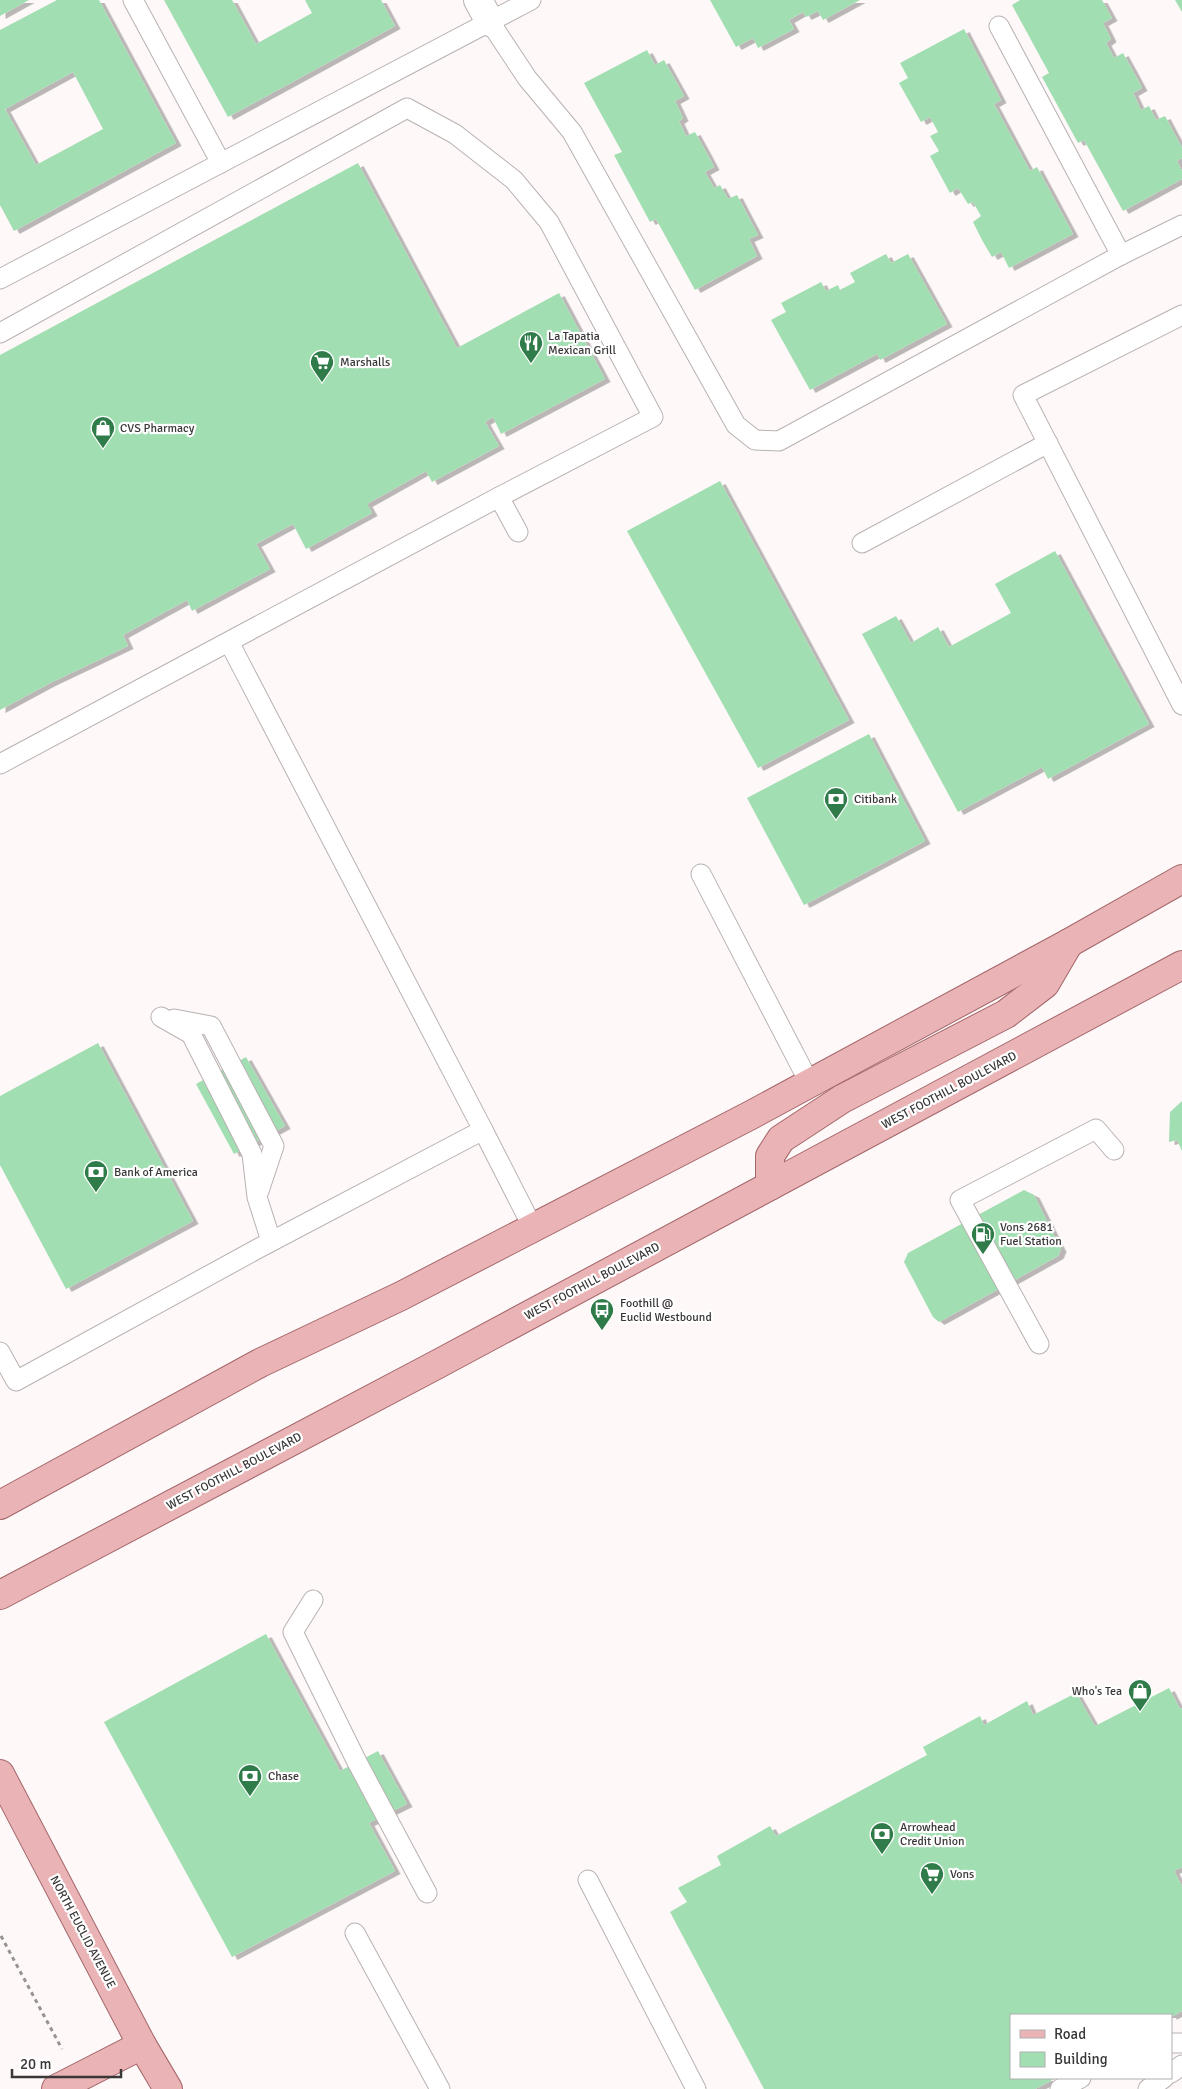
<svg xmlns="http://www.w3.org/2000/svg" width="1182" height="2089" font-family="Signika,sans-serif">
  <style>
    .building { fill: #a1deb1; fill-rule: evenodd; filter: url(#shadow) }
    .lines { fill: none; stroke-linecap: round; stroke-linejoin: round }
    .lane-casing { stroke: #b9b1b2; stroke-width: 21 }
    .street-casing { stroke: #b9b1b2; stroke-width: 30 }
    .primary-casing { stroke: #a3666a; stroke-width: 30 }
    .path { stroke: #989393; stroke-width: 3; stroke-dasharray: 4 4; stroke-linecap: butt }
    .lane { stroke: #fff; stroke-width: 19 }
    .street { stroke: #fff; stroke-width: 28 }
    .primary { stroke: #eab3b6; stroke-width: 28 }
    .labels { text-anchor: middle; stroke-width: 4.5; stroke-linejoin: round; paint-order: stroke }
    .poi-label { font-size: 12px; fill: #3a3737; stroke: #fff; text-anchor: start }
    .street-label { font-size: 12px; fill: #3a3737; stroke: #fff }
  </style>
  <defs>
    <filter id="shadow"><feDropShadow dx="5.5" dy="3" stdDeviation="0" flood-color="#0004"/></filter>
  </defs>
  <rect width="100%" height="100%" fill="#fef8f8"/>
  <g class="building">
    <polygon points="0,0 29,0 0,16"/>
    <path d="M57,0H99L176,143L14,231L0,205V30ZM73,72L103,129L36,165L5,109Z"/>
    <polygon points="164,0 232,0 256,44 312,13 305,0 381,0 395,26 228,117"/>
    <polygon points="710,0 860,0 823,20 818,11 806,17 803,12 789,20 794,29 758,48 753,38 736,47"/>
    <polygon points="1020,0 1102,0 1112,18 1103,23 1111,39 1106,43 1114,58 1123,53 1133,71 1142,88 1133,93 1141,110 1149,106 1156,120 1165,116 1182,148 1182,158 1177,161 1182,171 1182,179 1123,211 1084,140 1078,143 1042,77 1049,73 1012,5"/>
    <polygon points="1175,0 1182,0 1182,12"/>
    <polygon points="964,29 1001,100 994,104 1030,171 1037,167 1073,234 1009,268 1001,252 992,257 982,240 973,222 981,216 973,202 968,204 958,188 950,193 930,156 939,151 930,136 938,132 930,117 921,122 899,83 908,78 900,63"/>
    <polygon points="647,50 655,65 664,60 684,96 675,101 683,118 679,121 686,136 695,132 705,150 714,167 705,172 714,188 720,185 728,199 737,195 758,235 749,239 757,256 695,290 656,219 650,222 614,155 622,152 584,83"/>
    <polygon points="358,163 457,348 559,293 605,379 501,434 493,417 485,422 499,446 432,482 426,471 367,504 372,513 306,549 293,524 256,544 270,569 192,611 187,600 123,635 128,646 50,683 0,710 0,355"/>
    <polygon points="886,254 891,263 908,254 947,324 880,360 877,354 810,390 771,320 786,312 781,303 821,282 826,291 838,285 840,290 855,282 850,273"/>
    <polygon points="720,481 849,720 758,768 627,531"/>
    <polygon points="1055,551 1149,724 1048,779 1042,767 958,812 862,634 896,616 911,643 938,627 949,647 1011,613 995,584"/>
    <polygon points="869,734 925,841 804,905 747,798"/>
    <polygon points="98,1043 193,1221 66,1289 0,1165 0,1096"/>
    <polygon points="246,1057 285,1126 234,1154 196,1084"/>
    <polygon points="1182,1101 1182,1151 1177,1140 1169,1142 1170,1112"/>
    <polygon points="1024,1190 1034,1195 1061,1249 1058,1256 939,1322 933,1317 904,1262 908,1253"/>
    <polygon points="266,1634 340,1771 378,1751 407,1804 369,1823 395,1871 232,1957 104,1722"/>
    <polygon points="1169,1688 1180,1709 1182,1708 1182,1867 1174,1871 1182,1886 1182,2011 1171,2017 1171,2015 1011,2015 1011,2078 1056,2078 1035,2089 764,2089 670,1912 687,1902 678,1888 721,1865 717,1856 770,1826 776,1836 927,1755 923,1747 980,1716 984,1725 1027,1701 1033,1715 1076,1693 1095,1726"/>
  </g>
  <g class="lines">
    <g class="lane-casing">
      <g id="lane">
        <polyline points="133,0 221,163"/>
        <polyline points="490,22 527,78 572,132 736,425 755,440 779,441 1121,255 1182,225"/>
        <polyline points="999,26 1121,255"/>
        <polyline points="0,279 531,0"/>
        <polyline points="1182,315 1023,395 1182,705"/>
        <polyline points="0,333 407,108 455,134 514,180 549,222 653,417 499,497"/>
        <polyline points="862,543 1048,443"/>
        <polyline points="229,642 483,1130"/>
        <polyline points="0,764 499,497 518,532"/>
        <polyline points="701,874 809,1082"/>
        <polyline points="161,1017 191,1034 248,1146 252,1154 257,1197 271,1241"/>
        <polyline points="174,1019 211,1026 274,1146 259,1191"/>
        <polyline points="1039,1344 960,1200 1096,1129 1114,1150"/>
        <polyline points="0,1352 16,1381 259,1248 483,1130 533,1228"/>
        <polyline points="313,1600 293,1632 357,1762 427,1893"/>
        <polyline points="588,1880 696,2089"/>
        <polyline points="355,1933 440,2089"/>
        <polyline points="1171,2043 1182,2043"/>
        <polyline points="1171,2073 1182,2065"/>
        <polyline points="1060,2089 1081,2078"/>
        <polyline points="1148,2089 1164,2078"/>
      </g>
    </g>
    <g class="street-casing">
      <polyline id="street" points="478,0 490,22"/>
    </g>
    <g class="primary-casing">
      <g id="primary">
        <polyline points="770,1186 770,1156 781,1139 842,1099 1006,1014 1045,984 1069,943"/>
        <polyline points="0,1505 260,1363 401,1296 751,1115 1069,943 1182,879"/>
        <polyline points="0,1595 436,1365 1182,965"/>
        <polyline points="0,1774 142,2045 168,2089"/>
        <polyline points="56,2089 142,2045"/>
      </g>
    </g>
    <polyline class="path" points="1,1936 62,2049"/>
    <use href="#lane" class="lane"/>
    <use href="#street" class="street"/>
    <use href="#primary" class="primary"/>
  </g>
  <defs>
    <g id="restaurant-pin" transform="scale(1.25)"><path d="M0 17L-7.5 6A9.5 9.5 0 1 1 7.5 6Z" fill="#2f7b4a" stroke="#fff"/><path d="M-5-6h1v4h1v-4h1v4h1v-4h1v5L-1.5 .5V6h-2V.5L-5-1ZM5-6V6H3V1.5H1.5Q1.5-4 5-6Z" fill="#fff"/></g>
    <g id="supermarket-pin" transform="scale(1.25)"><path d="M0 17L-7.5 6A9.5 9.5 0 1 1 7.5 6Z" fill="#2f7b4a" stroke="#fff"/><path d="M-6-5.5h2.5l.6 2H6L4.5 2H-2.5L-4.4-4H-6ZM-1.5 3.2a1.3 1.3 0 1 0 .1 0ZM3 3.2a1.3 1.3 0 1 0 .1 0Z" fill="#fff"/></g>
    <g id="shop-pin" transform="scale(1.25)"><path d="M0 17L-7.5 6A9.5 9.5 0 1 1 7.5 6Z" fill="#2f7b4a" stroke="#fff"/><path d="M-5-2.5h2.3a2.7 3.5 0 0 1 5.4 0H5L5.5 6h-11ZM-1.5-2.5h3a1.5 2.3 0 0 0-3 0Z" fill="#fff"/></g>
    <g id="bank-pin" transform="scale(1.25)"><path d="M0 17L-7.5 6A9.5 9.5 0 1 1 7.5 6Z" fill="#2f7b4a" stroke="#fff"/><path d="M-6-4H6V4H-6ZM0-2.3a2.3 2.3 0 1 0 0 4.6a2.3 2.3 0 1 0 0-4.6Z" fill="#fff"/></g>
    <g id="fuel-pin" transform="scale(1.25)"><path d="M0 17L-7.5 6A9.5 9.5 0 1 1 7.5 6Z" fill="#2f7b4a" stroke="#fff"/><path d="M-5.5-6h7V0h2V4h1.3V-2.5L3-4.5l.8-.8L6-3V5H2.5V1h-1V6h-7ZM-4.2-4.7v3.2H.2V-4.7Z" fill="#fff"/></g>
    <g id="bus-pin" transform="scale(1.25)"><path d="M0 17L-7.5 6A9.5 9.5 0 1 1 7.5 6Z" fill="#2f7b4a" stroke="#fff"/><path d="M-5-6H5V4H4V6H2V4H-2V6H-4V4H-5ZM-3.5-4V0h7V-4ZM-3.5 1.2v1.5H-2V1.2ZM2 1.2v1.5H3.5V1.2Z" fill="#fff"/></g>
  </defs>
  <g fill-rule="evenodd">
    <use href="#restaurant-pin" x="531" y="343"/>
    <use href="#supermarket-pin" x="322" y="362"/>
    <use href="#shop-pin" x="103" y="428"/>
    <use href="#bank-pin" x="836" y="799"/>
    <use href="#bank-pin" x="96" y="1172"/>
    <use href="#fuel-pin" x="983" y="1234"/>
    <use href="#bus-pin" x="602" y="1310"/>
    <use href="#shop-pin" x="1140" y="1691"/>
    <use href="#bank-pin" x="250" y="1776"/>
    <use href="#bank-pin" x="882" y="1834"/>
    <use href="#supermarket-pin" x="932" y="1874"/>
  </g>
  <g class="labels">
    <g class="poi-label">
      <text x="548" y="340">La Tapatia<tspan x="548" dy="14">Mexican Grill</tspan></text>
      <text x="340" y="366">Marshalls</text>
      <text x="120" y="432">CVS Pharmacy</text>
      <text x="854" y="803">Citibank</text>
      <text x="114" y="1176">Bank of America</text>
      <text x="1000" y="1231">Vons 2681<tspan x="1000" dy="14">Fuel Station</tspan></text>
      <text x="620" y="1307">Foothill @<tspan x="620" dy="14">Euclid Westbound</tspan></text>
      <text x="1122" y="1695" text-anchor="end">Who's Tea</text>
      <text x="268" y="1780">Chase</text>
      <text x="900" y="1831">Arrowhead<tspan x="900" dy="14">Credit Union</tspan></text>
      <text x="950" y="1878">Vons</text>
    </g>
    <g class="street-label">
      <text transform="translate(949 1090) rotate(-28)" y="4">WEST FOOTHILL BOULEVARD</text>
      <text transform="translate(592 1281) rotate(-28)" y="4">WEST FOOTHILL BOULEVARD</text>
      <text transform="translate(234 1471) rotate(-28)" y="4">WEST FOOTHILL BOULEVARD</text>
      <text transform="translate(83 1932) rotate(62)" y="4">NORTH EUCLID AVENUE</text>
    </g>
  </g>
  <rect x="1010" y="2014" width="162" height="65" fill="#ffffff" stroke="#b0afaf"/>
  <rect x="1020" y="2030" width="25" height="8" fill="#eab3b6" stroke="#b0afaf"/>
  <text x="1054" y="2039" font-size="15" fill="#3a3737">Road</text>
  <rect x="1020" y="2052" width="25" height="15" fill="#a1deb1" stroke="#b0afaf"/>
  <text x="1054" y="2064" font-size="15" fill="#3a3737">Building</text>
  <path d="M12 2069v8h109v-8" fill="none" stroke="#3a3737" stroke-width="2.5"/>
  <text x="20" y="2069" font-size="15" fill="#3a3737" stroke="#ffffff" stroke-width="4" paint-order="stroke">20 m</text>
</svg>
